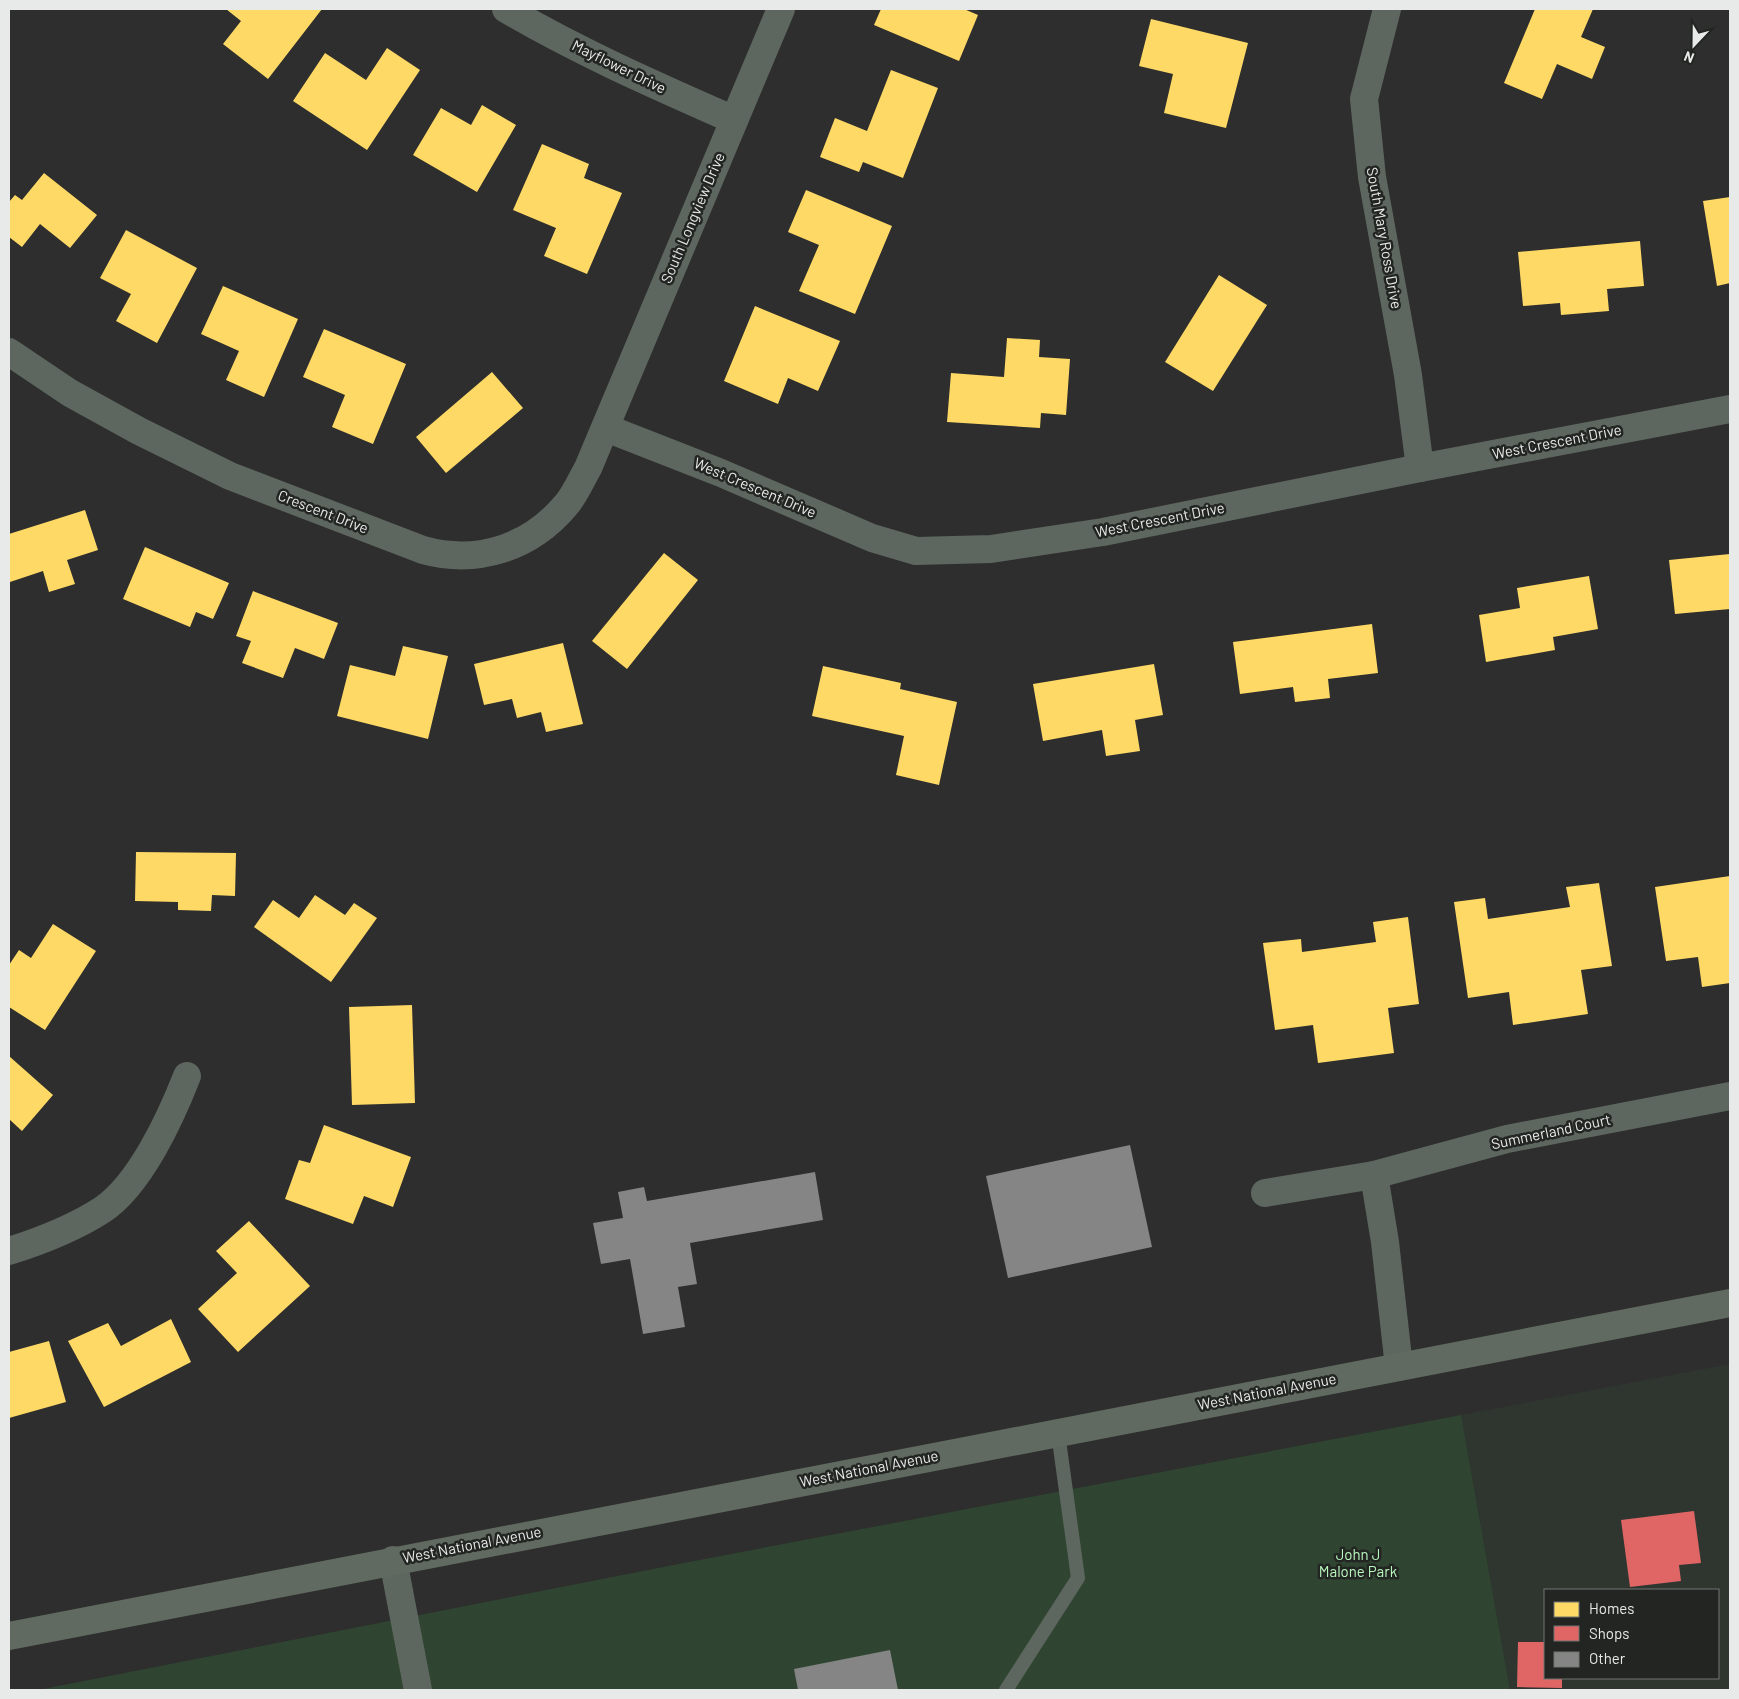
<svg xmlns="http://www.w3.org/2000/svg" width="1739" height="1699" font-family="Barlow,sans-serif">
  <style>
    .built { fill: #2f3630; fill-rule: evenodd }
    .green { fill: #2f4531 }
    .homes { fill: #ffd966 }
    .shops { fill: #e06666 }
    .building { fill: #848584 }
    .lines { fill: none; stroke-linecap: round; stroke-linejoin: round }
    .lane { stroke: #5e675f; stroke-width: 14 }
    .street { stroke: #5e675f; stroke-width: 28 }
    .secondary { stroke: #606a60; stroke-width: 28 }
    .labels { text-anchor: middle; stroke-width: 5; stroke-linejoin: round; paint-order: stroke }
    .street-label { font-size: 15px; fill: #e7eae8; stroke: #222522 }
    .park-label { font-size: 15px; fill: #b9f7be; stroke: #222522 }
  </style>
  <rect width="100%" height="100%" fill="#2d2e2d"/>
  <path class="built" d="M1730,1364V1690H1510L1461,1415ZM1545,1590H1718V1678H1545Z"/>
  <polygon class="green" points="1461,1415 1510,1690 38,1690 689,1562"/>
  <g class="homes">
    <polygon points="226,9 322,9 268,79 223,44 241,21"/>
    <polygon points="881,9 964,9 978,15 959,61 874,25"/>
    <polygon points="1535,9 1593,9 1581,37 1605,47 1592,79 1557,64 1542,99 1504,83"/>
    <polygon points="1151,19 1248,43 1226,128 1164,113 1173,74 1139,66"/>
    <polygon points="387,48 420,70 367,150 293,101 325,53 366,80"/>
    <polygon points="891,70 938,88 903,178 863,162 859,172 820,157 835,118 867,131"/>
    <polygon points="482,105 516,125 477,192 413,155 441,108 471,125"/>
    <polygon points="542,144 589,164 584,178 622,193 587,274 544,256 556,228 513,210"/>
    <polygon points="44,173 97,215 70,248 40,224 22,247 9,237 9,202 15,195 22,200"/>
    <polygon points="806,190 892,226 855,314 799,291 819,245 788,232"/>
    <polygon points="1730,197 1730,283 1717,286 1703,201"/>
    <polygon points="126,230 197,268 157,343 116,321 131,294 100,278"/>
    <polygon points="1640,241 1644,286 1607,289 1609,311 1561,315 1560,303 1523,306 1518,252"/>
    <polygon points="1219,275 1267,305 1213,391 1165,362"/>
    <polygon points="223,286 298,319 264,397 226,380 239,351 201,334"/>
    <polygon points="755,306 840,341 818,391 788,378 778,404 724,381"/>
    <polygon points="324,329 406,364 373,444 332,427 345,395 303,377"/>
    <polygon points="1007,338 1040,340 1039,357 1070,359 1066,415 1041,413 1040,428 947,422 951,373 1004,377"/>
    <polygon points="492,372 523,408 446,473 416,437"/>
    <polygon points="85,510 98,550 67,560 75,584 49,592 43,571 10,582 9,534"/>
    <polygon points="145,547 229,583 213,619 196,612 190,627 123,599"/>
    <polygon points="664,553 698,580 627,669 592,641"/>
    <polygon points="1730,554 1730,609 1675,614 1669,560"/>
    <polygon points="1589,576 1598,629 1553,637 1555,650 1486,662 1479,615 1520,608 1517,588"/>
    <polygon points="253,591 338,623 324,659 295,648 283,678 242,663 251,641 236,636"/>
    <polygon points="1372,624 1378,673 1328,679 1330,698 1295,702 1293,687 1240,694 1233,642"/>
    <polygon points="563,643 583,724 546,732 541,712 517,718 512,699 484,705 474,664"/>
    <polygon points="403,646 448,656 428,739 337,716 350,665 395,676"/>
    <polygon points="1154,664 1163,715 1135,720 1140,751 1106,756 1102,730 1043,741 1033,684"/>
    <polygon points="823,666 901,683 900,689 957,702 939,785 896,775 904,736 812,716"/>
    <polygon points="136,852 236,853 235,896 212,895 211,911 178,910 178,902 135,901"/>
    <polygon points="1730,876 1730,983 1702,987 1698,957 1666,961 1655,887"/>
    <polygon points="1599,883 1612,966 1581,970 1588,1014 1513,1025 1509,992 1468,998 1454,902 1485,898 1488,919 1570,907 1566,887"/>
    <polygon points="315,895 345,915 354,903 377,918 331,982 254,927 273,900 299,918"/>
    <polygon points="1408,917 1419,1004 1388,1008 1394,1053 1318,1063 1313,1025 1275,1030 1263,943 1301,939 1302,952 1376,942 1373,922"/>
    <polygon points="53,924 96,951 45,1030 9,1007 9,965 19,950 31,958"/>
    <polygon points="412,1005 415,1103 352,1105 349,1007"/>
    <polygon points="9,1056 53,1095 22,1131 9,1119"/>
    <polygon points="324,1125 411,1157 393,1207 364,1196 353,1224 285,1199 299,1160 310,1163"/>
    <polygon points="249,1221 310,1286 238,1352 198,1309 237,1273 216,1251"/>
    <polygon points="171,1319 191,1362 104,1407 68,1341 108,1323 121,1346"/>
    <polygon points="49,1341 66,1402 9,1418 9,1352"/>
  </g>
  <g class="shops">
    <polygon points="1694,1511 1701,1563 1679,1565 1681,1581 1630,1587 1621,1520"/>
    <polygon points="1518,1642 1545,1642 1545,1678 1562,1678 1562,1688 1517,1687"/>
  </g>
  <g class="building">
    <polygon points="1130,1145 1152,1247 1008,1278 986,1176"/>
    <polygon points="815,1172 823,1220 690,1243 697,1284 678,1287 685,1327 643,1334 630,1259 601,1264 593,1223 623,1218 618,1192 644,1187 647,1201"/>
    <polygon points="890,1650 898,1690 798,1690 794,1669"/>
  </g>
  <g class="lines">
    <polyline class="lane" points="1006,1690 1078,1578 1058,1433"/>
    <g class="street">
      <path d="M506,9C579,52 657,86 734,120"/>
      <polyline points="1387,9 1364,99 1372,177 1408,375 1420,468"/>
      <path d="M9,352L70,393L139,431L230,476L423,550C477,565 530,548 566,505C575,495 581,480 588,468L781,9"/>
      <polyline points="606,428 721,473 872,538 916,551 991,549 1103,532 1420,468 1730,409"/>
      <polyline points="1374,1175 1385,1242 1399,1367"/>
      <polyline points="1265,1193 1374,1175 1507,1139 1730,1096"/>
      <path d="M9,1251C41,1241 74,1228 102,1210C140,1185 171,1117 187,1076"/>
      <polyline points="393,1560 418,1690"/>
    </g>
    <polyline class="secondary" points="9,1636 1730,1303"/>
  </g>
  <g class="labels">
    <g class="street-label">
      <text transform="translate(619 67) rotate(26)" y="5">Mayflower Drive</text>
      <text transform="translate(693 218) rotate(-67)" y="5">South Longview Drive</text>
      <text transform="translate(1384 238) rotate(80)" y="5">South Mary Ross Drive</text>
      <text transform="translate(1557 442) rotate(-11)" y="5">West Crescent Drive</text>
      <text transform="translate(755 488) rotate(23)" y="5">West Crescent Drive</text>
      <text transform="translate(323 512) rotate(21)" y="5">Crescent Drive</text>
      <text transform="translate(1160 520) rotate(-11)" y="5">West Crescent Drive</text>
      <text transform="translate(1551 1132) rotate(-12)" y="5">Summerland Court</text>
      <text transform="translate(1267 1392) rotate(-11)" y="5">West National Avenue</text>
      <text transform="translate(869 1469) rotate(-11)" y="5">West National Avenue</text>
      <text transform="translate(472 1545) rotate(-11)" y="5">West National Avenue</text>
    </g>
    <g class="park-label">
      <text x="1358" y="1560">John J<tspan x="1358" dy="17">Malone Park</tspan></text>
    </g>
  </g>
  <rect width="1739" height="1699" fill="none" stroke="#e7eae8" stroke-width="20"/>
  <rect x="1544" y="1589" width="175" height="90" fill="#222522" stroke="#717471"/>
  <rect x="1554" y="1602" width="25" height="15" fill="#ffd966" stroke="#717471"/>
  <text x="1589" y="1614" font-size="15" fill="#e7eae8">Homes</text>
  <rect x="1554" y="1626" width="25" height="15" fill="#e06666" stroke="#717471"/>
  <text x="1589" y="1639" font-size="15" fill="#e7eae8">Shops</text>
  <rect x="1554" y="1652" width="25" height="15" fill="#848584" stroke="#717471"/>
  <text x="1589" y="1664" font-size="15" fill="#e7eae8">Other</text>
  <g transform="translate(1694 45) rotate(202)" stroke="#222522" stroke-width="4" paint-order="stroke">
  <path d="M0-4L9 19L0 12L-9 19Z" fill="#e7eae8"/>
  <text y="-8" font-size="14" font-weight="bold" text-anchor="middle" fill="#e7eae8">N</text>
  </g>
</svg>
